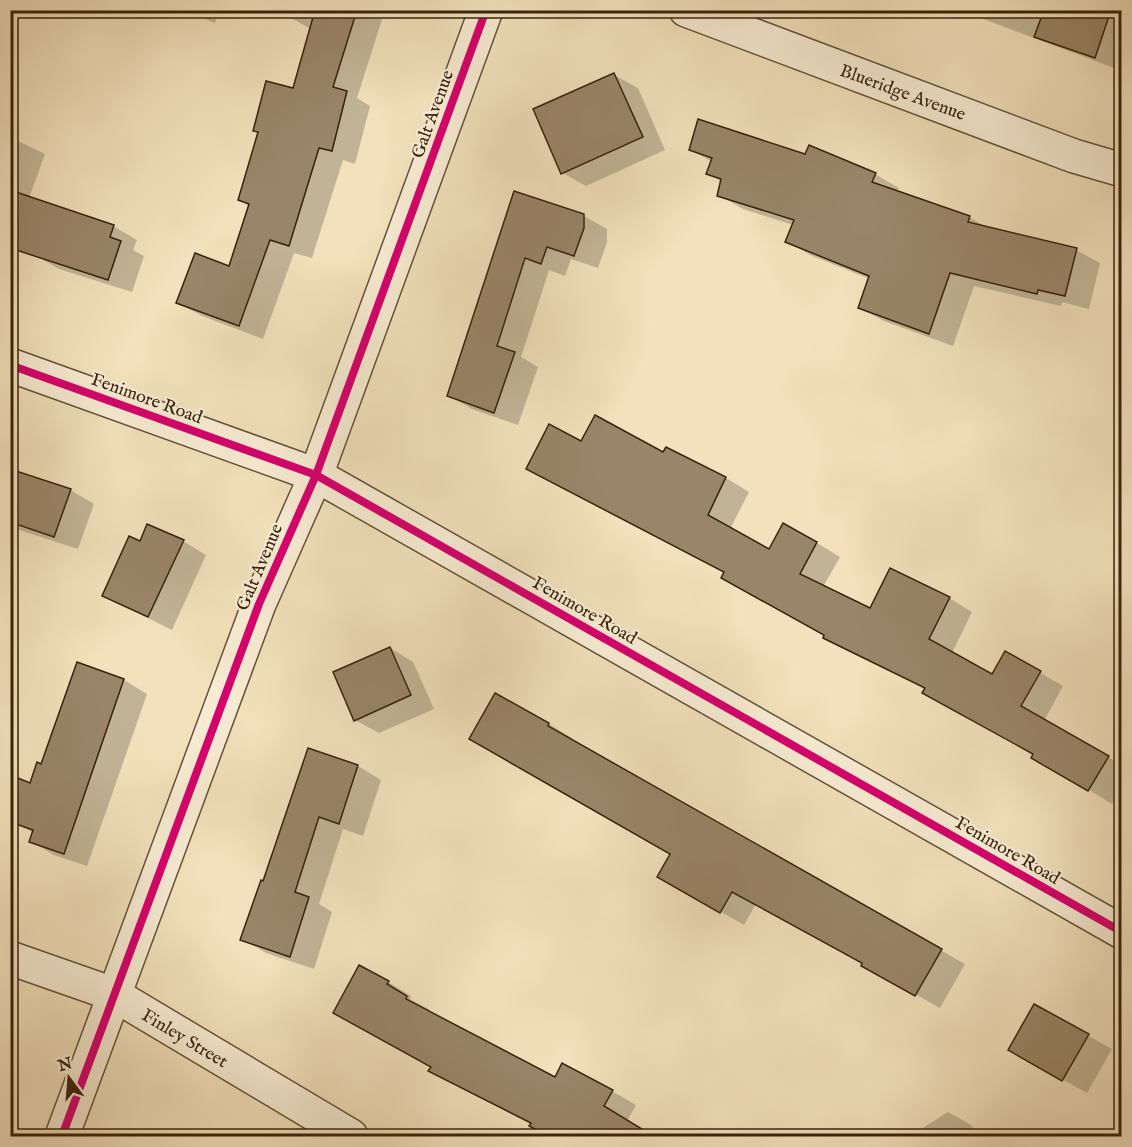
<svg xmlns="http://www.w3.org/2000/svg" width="1132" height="1147" font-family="'IM FELL English',serif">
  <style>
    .shadow { fill: #0003 }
    .building { fill: #998568; stroke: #38220d; stroke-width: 1.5 }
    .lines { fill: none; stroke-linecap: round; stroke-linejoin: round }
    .street-casing { stroke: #665239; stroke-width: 36 }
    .street { stroke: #f7ecd3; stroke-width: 33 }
    .cycleway-casing { stroke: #f7ecd3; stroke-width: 11 }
    .cycleway { stroke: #d6006c; stroke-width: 8 }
    .labels { text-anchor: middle; stroke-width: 4.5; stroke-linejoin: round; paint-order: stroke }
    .street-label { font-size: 18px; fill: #38220d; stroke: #f7ecd3 }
  </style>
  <rect width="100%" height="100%" fill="#f2e1bc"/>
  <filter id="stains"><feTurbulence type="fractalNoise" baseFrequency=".00333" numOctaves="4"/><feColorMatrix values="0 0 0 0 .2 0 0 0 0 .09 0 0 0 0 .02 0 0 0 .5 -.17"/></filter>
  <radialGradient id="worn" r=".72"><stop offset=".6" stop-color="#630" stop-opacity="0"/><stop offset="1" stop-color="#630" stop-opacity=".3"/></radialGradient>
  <g class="shadow">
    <polygon points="183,10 219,10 215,23"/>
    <polygon points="294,10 385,10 357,98 370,106 355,164 343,160 312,258 294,253 263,339 202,316 178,303 230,267 250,206 239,200 294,90 311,29 291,18"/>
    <polygon points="959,10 1110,10 1122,14 1122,71"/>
    <polygon points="614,75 638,88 665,150 586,186 563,173"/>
    <polygon points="10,137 45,154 29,198 113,226 137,240 133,250 144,256 132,292 59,269 40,258 10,247"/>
    <polygon points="810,147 875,174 899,188 897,192 969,217 988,228 1076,250 1100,263 1089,309 1062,302 1061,306 974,286 953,346 884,321 860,308 870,279 810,255 787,241 793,225 743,209 719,195 722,182 707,173 712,162 690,149 806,156"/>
    <polygon points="515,193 584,216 607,229 607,242 598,268 571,259 565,276 549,270 521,357 538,367 518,425 472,409 448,395"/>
    <polygon points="582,443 664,454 666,449 726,478 749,492 730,529 769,551 783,525 817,543 840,557 823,587 871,610 949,598 972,612 952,653 992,676 1005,653 1063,686 1044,721 1122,765 1122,788 1112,804 926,689 825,637 826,635 726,572"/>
    <polygon points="10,470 70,490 94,504 78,549 10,527"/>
    <polygon points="183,541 206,555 172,630 104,596 140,543"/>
    <polygon points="390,648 413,662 434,709 379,733 355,720"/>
    <polygon points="78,664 124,680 147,694 87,866 54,855 31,841 34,833 18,824 31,785 42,766"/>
    <polygon points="549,724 572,738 570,740 965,964 940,1008 756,904 744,925 659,876 672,854 471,738"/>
    <polygon points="309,749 358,766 381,780 363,836 343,829 319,904 332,912 314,969 266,953 242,939 264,883"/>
    <polygon points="388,982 411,996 410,999 430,1010 429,1012 555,1079 612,1091 636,1105 627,1121 553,1136 454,1084 432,1066 358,1026"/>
    <polygon points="1035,1006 1112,1049 1087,1093 1033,1063"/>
    <polygon points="10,1068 16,1071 10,1086"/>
    <polygon points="948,1112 971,1125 978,1136 910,1136"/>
    <polygon points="678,1130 690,1136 675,1136"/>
    <polygon points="700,1132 707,1136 697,1136"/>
  </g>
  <g class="building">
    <polygon points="315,10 357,10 333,87 347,91 332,151 319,148 289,246 270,240 239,326 176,303 195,253 229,266 249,204 238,200 258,132 253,131 266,81 293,88"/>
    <polygon points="1044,10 1111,10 1095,58 1034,37"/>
    <polygon points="614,73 643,137 561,174 533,109"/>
    <polygon points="698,119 805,154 809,145 876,173 872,182 970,216 968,222 1077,248 1065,296 1038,290 1037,294 950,273 929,334 858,308 869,276 785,242 794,220 717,196 721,179 706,174 712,158 689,150"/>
    <polygon points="10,190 114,225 110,237 121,241 108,280 10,248"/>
    <polygon points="514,191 584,214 584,228 574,256 547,247 541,264 525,258 497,346 515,352 494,413 447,396"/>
    <polygon points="595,415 663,452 666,447 726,477 708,515 769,549 783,523 817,542 800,574 870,608 890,568 950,597 929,639 992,674 1005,651 1041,671 1021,706 1109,756 1088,791 1031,758 1033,754 922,693 925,688 823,638 824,635 721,578 724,572 526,469 549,424 581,441"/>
    <polygon points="10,469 71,489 54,537 10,522"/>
    <polygon points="147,524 184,540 148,617 102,596 129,536 140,541"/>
    <polygon points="390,647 411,695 354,721 333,672"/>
    <polygon points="77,662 124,679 64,854 29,842 33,830 10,822 10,800 18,778 30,783 37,762 41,764"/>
    <polygon points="495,693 549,723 548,726 942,949 915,996 861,966 862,963 732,892 720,913 657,877 670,854 469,739"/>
    <polygon points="308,748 358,765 339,824 319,817 295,892 309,897 290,957 240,940 261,880 263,881"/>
    <polygon points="359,965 389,981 387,984 407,996 406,999 555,1077 562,1063 613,1090 604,1106 655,1137 550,1137 529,1126 531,1123 428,1071 431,1067 333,1013"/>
    <polygon points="1034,1004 1089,1034 1062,1081 1008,1050"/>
  </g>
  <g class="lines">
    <g class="street-casing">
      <g id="street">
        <polyline points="686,10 1074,156 1122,170"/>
        <polyline points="10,365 316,475 1122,932"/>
        <polyline points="10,958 113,994 351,1136"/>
        <polyline points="62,1136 259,604 316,475 486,10"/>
      </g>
    </g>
    <use href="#street" class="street"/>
    <g class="cycleway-casing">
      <g id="cycleway">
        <polyline points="10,365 316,475 1122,932"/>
        <polyline points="62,1136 259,604 316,475 486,10"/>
      </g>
    </g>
    <use href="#cycleway" class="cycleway"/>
  </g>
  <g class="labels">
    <g class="street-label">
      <text transform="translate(903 92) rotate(20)" y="6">Blueridge Avenue</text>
      <text transform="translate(432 114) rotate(-70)" y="6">Galt Avenue</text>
      <text transform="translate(147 398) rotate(20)" y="6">Fenimore Road</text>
      <text transform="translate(259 567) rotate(-67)" y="6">Galt Avenue</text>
      <text transform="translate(585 610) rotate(30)" y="6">Fenimore Road</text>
      <text transform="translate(1008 850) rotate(30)" y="6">Fenimore Road</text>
      <text transform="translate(185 1038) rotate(31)" y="6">Finley Street</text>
    </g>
  </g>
  <rect width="1132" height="1147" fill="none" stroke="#f2e1bc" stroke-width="36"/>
  <rect x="12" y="12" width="1108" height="1123" fill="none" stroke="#38220d" stroke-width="3"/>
  <rect x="18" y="18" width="1096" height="1111" fill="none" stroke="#38220d" stroke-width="1.5"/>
  <g transform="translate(69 1078) rotate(344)" stroke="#f7ecd3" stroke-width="4.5" paint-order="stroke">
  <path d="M0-4.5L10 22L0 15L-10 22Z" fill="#38220d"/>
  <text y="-9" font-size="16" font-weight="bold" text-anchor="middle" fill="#38220d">N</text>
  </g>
  <rect width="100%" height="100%" filter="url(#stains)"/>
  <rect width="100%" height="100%" fill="url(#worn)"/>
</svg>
